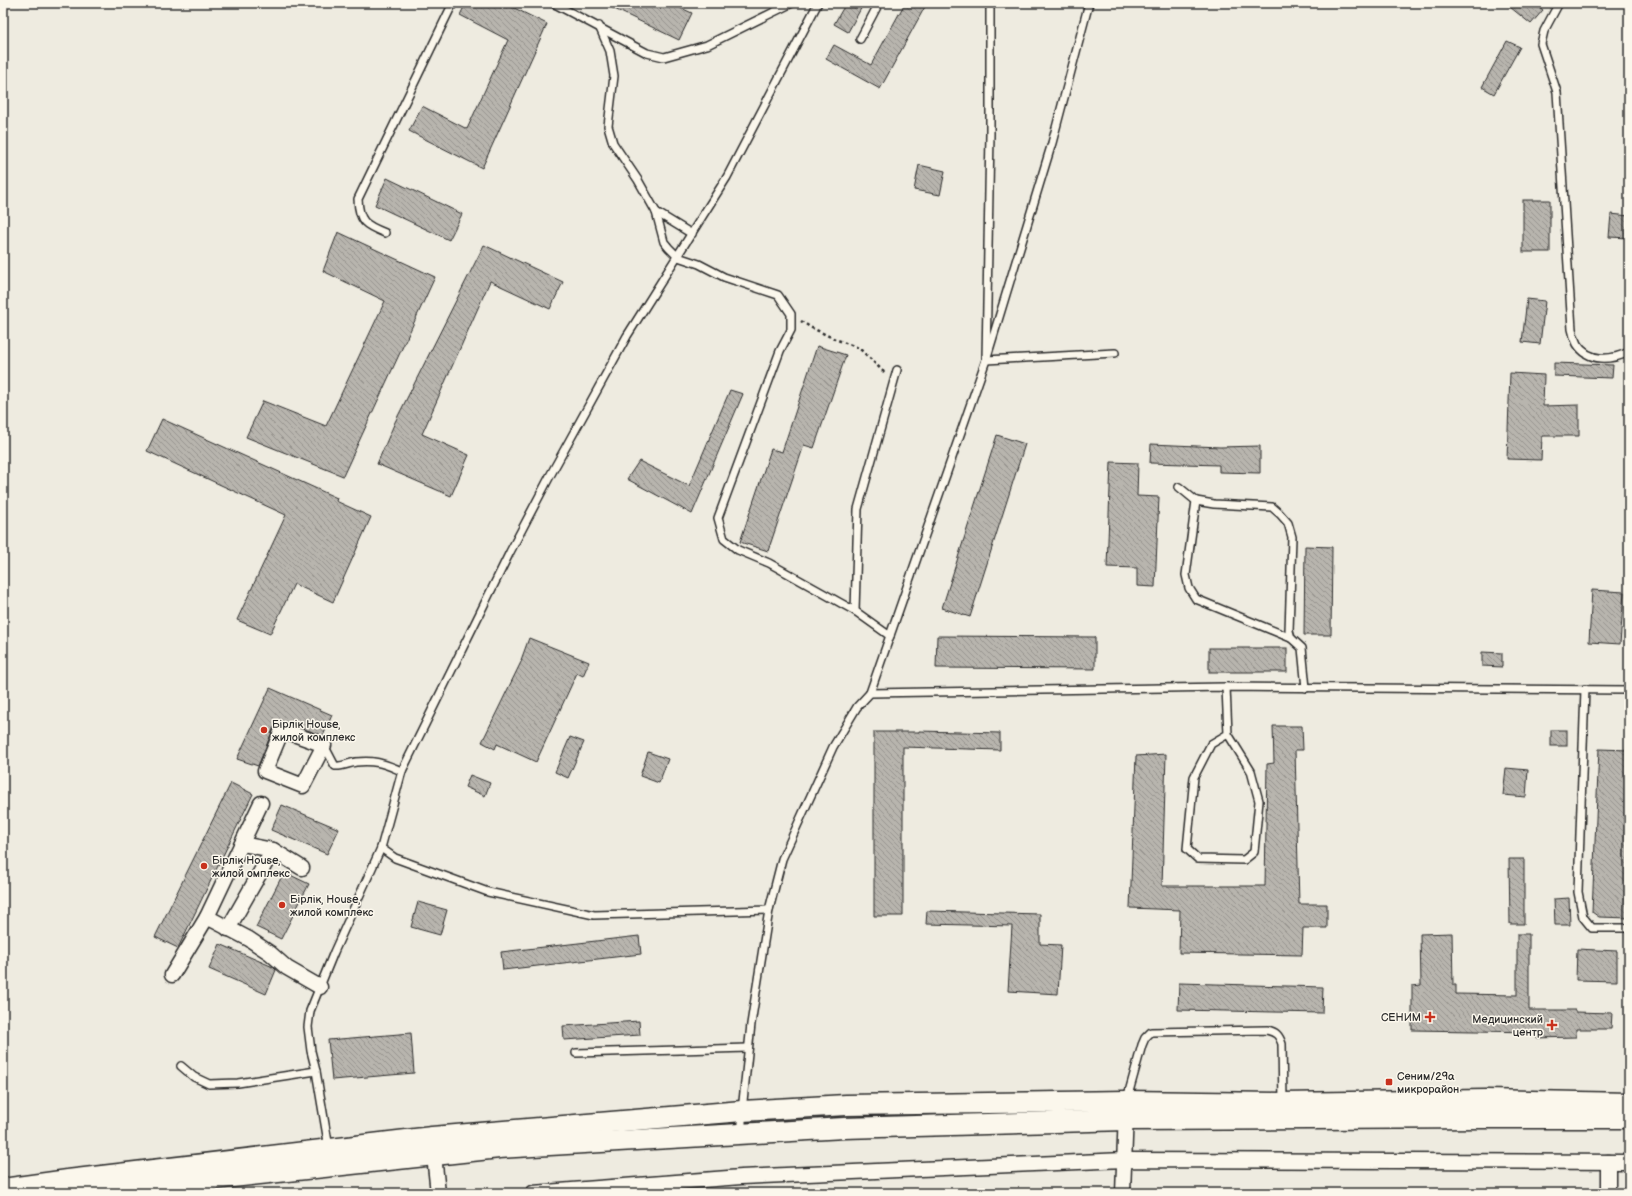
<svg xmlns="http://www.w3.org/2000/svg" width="1632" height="1196" font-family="'Balsamiq Sans',sans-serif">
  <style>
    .building { fill: url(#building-back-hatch); stroke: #2b2b2b }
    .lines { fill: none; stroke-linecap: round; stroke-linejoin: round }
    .service-casing { stroke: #2b2b2b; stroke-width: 10 }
    .minor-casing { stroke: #2b2b2b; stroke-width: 17 }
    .secondary-casing { stroke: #2b2b2b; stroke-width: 23 }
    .path { stroke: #2b2b2b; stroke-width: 2.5; stroke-dasharray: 3 3; stroke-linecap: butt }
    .service { stroke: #fbf7ec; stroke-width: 7 }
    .minor { stroke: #fbf7ec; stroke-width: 14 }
    .secondary { stroke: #fbf7ec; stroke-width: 20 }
    .poi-dot { fill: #c8321e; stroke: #fbf7ec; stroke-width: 1.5 }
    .labels { text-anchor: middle; stroke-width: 3; stroke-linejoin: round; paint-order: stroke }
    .poi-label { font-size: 11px; fill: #2b2b2b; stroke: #fbf7ec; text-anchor: start }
  </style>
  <defs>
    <pattern id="building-back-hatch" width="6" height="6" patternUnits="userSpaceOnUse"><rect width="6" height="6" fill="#b8b5ae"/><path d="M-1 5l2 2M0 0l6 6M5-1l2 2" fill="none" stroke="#96938e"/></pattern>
  </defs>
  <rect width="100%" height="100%" fill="#eeebe0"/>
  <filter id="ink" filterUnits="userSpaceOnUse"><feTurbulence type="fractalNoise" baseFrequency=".025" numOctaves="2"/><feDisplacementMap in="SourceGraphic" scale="8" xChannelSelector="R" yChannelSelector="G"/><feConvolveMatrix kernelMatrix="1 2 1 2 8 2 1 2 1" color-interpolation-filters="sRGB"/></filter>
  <g filter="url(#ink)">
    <g class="building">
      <polygon points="466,3 504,3 547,24 482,168 409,131 422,106 467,129 508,40 460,15"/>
      <polygon points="602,3 670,3 692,13 679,40"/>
      <polygon points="846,3 864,3 848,32 834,24"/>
      <polygon points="905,3 927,3 880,89 826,59 834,45 871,65"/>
      <polygon points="1505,3 1534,3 1543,10 1531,24"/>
      <polygon points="1507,41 1520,47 1494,94 1482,87"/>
      <polygon points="919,165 945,171 940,195 914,190"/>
      <polygon points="387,178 462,214 449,240 375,205"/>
      <rect x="1523" y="200" width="27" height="52"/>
      <polygon points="1611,214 1629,216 1629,238 1609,237"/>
      <polygon points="338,232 435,277 343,476 246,437 263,401 326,426 385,301 323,271"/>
      <polygon points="484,245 563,282 550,309 490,281 422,434 469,455 451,496 377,464 395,422"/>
      <polygon points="1527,299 1545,301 1540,344 1522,342"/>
      <polygon points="817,346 846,355 814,448 804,445 768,551 740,542 771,449 782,452"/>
      <polygon points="1554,363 1613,365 1612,378 1554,376"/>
      <polygon points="1510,373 1544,375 1543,406 1579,405 1579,436 1542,436 1541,460 1507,459"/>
      <polygon points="730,390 743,394 692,514 627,479 639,461 689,486"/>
      <polygon points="162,419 337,498 336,501 371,517 333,602 294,584 270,634 237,620 286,515 147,451"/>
      <polygon points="997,435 1025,444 970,617 942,608"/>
      <polygon points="1151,444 1220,447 1260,446 1260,473 1219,472 1219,465 1150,463"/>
      <polygon points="1111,462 1138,463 1137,496 1159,497 1155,587 1137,586 1137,568 1107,567"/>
      <polygon points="1305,546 1332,547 1331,635 1304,635"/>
      <polygon points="1592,590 1624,592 1620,644 1589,642"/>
      <polygon points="937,636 1095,637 1095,669 936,668"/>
      <polygon points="529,638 589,662 583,676 577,673 536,762 497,744 495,749 482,742 522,660 521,660"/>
      <rect x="1209" y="648" width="78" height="24"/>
      <polygon points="1482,652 1502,653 1502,667 1482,666"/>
      <polygon points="270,688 332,715 323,736 285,722 277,723 274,727 258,766 237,759"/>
      <polygon points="1273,726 1302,726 1303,750 1295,750 1299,904 1327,904 1327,928 1303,928 1302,955 1179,953 1180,910 1130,908 1136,756 1166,754 1162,886 1265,886 1267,764 1274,763"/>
      <rect x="1551" y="730" width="16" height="16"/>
      <polygon points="919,731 1000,733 1000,750 903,747 903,916 874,916 874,732 919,732"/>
      <polygon points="570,737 584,742 568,778 555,772"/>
      <polygon points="1599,749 1629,750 1629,918 1599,917 1592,912"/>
      <polygon points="648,752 668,759 659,783 640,776"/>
      <polygon points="1506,768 1528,770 1526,797 1503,795"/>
      <polygon points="470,775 490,783 485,796 465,787"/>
      <polygon points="231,783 253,794 178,948 155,937"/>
      <polygon points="282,805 339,829 327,854 271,830"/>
      <polygon points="1509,859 1524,859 1524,924 1510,924"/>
      <polygon points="284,872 309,884 281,939 256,927"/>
      <polygon points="1569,898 1570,925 1555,925 1554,899"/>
      <polygon points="418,902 447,910 440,935 411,927"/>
      <polygon points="927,911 1040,914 1040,944 1061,945 1058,994 1008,991 1012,926 926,924"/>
      <polygon points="1452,933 1453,985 1456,985 1456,994 1517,995 1517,934 1529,934 1529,1010 1575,1010 1575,1012 1612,1013 1611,1029 1576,1029 1576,1037 1536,1038 1536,1032 1412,1030 1412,986 1421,985 1420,934"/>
      <polygon points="639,936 641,954 503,970 501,952"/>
      <polygon points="220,944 273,967 276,970 266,994 209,969"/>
      <polygon points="1577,949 1617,951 1617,981 1576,980"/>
      <polygon points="1179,983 1323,987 1322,1013 1178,1010"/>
      <polygon points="639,1021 640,1035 564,1040 563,1026"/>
      <polygon points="411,1033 414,1073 332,1080 328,1040"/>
    </g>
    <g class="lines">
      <g class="service-casing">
        <g id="service">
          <polyline points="553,3 647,53 664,57 707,45 792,3"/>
          <polyline points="990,3 990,134 986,360 1115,353"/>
          <path d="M1559,3L1544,31L1541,44L1557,92L1572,329C1573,334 1575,340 1577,344C1589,363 1612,360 1629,352"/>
          <polyline points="599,26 610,51 614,76 608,126 613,143 638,180 656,212 664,242 669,248 678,257 699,264 724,277 778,295 791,314 791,330 780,351 718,518 724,539 738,550 769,563 855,611"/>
          <polyline points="860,39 879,3"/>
          <polyline points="656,212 692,234"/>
          <path d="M385,233C365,225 359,222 358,199L453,3"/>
          <polyline points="1179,487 1196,501 1214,504 1272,507 1280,514 1288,523 1292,537 1289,631 1291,638 1302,648 1306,688"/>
          <polyline points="1196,501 1186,575 1189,588 1196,599 1291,638"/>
          <polyline points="890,636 855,611 858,509 897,370"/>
          <polyline points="1226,687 1228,734 1251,771 1259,801 1254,852 1244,860 1198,859 1187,849 1194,777 1211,744 1228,734"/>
          <polyline points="1585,689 1578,892 1583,917 1592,928 1629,928"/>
          <polyline points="870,693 986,360 1052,143 1089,3"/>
          <path d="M324,745L335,766C342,767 349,763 356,762C377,760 384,764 402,771"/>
          <polyline points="769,910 594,915 488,892 395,858 381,848 402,771 510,552 551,474 627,336 727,177 818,3"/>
          <polyline points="576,1053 748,1048"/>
          <polyline points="181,1066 194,1077 209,1084 238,1083 316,1071"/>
          <path d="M1127,1099L1142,1045L1145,1038L1151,1032L1267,1030C1276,1032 1279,1035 1282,1044L1283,1101"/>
          <polyline points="742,1133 742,1111 751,1024 769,910 782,859 833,747 857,707 870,693 1226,687 1629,690"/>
          <polyline points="329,1148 316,1071 311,1051 308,1027 310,1011 334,952 381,848"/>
        </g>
      </g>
      <g class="minor-casing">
        <g id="minor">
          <polygon points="282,730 324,745 303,786 265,771"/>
          <polyline points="242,844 273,850 302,868"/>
          <polyline points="207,917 261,803"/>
          <polyline points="228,929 273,850"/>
          <polyline points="172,975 207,917 249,939 270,953 287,968 320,987"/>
          <polyline points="433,1146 438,1193"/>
          <polyline points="533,1193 741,1177 1124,1160 1629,1162"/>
          <polyline points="1123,1193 1126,1111"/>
          <polyline points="1608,1193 1608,1162"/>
        </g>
      </g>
      <g class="secondary-casing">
        <g id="secondary">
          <polyline points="3,1189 68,1180 432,1137 742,1111 846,1105 1126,1101 1283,1103 1486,1100 1629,1103"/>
          <polyline points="85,1193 499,1148 844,1128 1126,1120 1484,1118 1629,1118"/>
        </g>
      </g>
      <polyline class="path" points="801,321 810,327 835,339 859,348 886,374"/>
      <use href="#service" class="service"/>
      <use href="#minor" class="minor"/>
      <use href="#secondary" class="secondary"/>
    </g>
  </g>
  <g class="poi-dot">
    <circle cx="264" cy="730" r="4"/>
    <circle cx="204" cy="866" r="4"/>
    <circle cx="282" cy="905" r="4"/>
    <path d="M1428 1011h4v4h4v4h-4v4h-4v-4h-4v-4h4z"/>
    <path d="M1550 1019h4v4h4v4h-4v4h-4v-4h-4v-4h4z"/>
    <rect x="1385" y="1078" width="8" height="8" rx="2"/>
  </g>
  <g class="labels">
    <g class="poi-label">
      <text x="272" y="728">Бірлік House,<tspan x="272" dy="13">жилой комплекс</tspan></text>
      <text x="212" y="864">Бірлік House,<tspan x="212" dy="13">жилой омплекс</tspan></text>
      <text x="290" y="903">Бірлік, House,<tspan x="290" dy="13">жилой комплекс</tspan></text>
      <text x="1421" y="1021" text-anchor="end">СЕНИМ</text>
      <text x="1543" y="1023" text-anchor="end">Медицинский<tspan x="1543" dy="13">центр</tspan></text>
      <text x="1397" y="1080">Сеним/29а<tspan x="1397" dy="13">микрорайон</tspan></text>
    </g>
  </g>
  <rect width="1632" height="1196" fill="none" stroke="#fbf7ec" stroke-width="16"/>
  <rect x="8" y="8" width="1616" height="1180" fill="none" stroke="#2b2b2b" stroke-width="1.5" filter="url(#ink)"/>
</svg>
